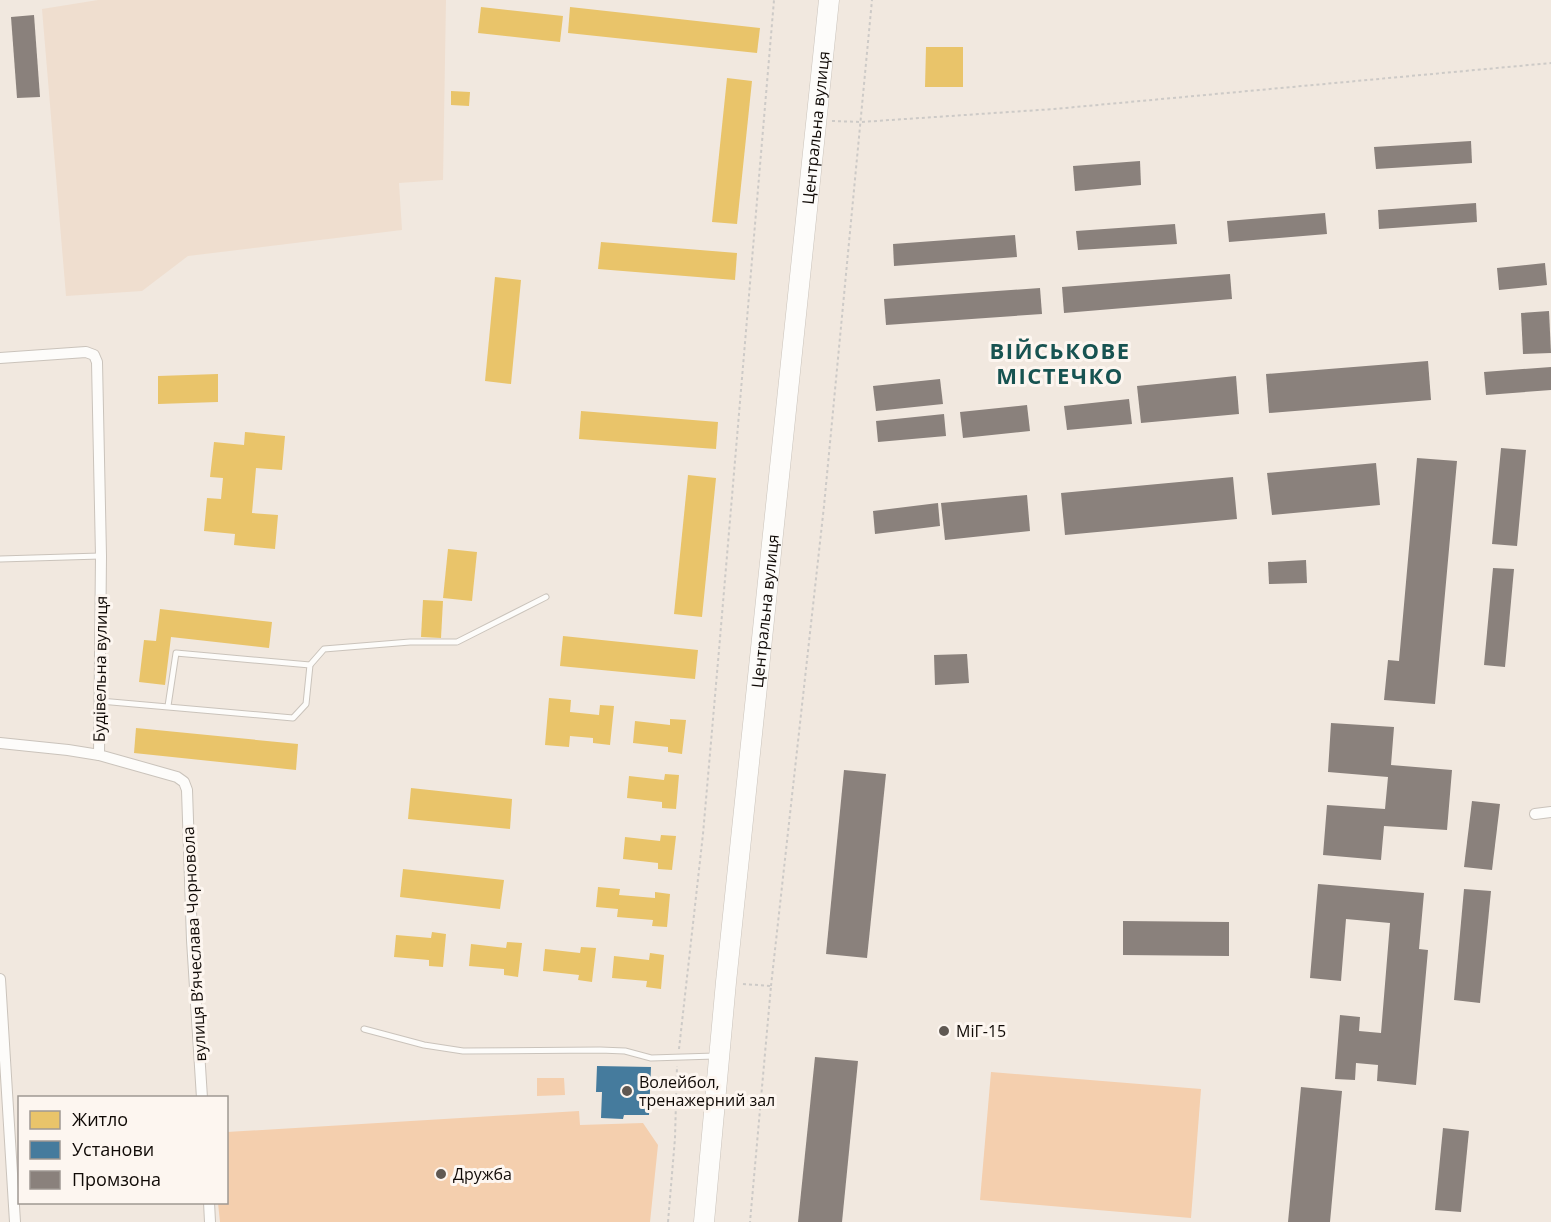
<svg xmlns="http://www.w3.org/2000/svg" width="1551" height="1222" font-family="'Open Sans',sans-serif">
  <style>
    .built { fill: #efdecf }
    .green { fill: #f4cfae }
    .homes { fill: #e9c46a }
    .public { fill: #457b9d }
    .industry { fill: #8a817c }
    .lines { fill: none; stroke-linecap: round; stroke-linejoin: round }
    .lane-casing { stroke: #cac3bb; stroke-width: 7 }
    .street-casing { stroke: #cac3bb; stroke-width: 12 }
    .highway-casing { stroke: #cac3bb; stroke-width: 21 }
    .path { stroke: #cdcac7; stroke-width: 2; stroke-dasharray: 3 3; stroke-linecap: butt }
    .lane { stroke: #fdfcfa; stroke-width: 5 }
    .street { stroke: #fdfcfa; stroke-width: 10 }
    .highway { stroke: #fdfcfa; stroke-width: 20 }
    .poi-dot { fill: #5f5852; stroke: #fdf6f0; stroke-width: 2 }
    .labels { text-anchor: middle; stroke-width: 6; stroke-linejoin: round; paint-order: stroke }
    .street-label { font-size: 16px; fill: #100a06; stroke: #fdf6f0 }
    .poi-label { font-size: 16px; fill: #100a06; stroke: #fdf6f0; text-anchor: start }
    .district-label { font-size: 22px; font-weight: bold; letter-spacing: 1.5px; fill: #175351; stroke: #fdf6f0 }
  </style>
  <rect width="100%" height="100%" fill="#f1e8df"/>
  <polygon class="built" points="98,0 446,0 443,180 399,183 402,230 188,256 142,291 66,296 42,9"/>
  <g class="green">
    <polygon points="991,1072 1201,1089 1191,1218 980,1200"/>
    <polygon points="564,1078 565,1095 537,1096 537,1078"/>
    <polygon points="579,1111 580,1125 643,1123 658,1145 650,1222 220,1222 218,1203 226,1202 227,1132"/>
  </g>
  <g class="homes">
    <polygon points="481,7 563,16 560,42 478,33"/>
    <polygon points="570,7 760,28 757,53 568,33"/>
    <polygon points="926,47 963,47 963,87 925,87"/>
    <polygon points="727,78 752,81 737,224 712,222"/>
    <polygon points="451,91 470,92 469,106 451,105"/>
    <polygon points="601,242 737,253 735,280 598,269"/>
    <polygon points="495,277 521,280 511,384 485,381"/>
    <polygon points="218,374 218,402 158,404 158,376"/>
    <polygon points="581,411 718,422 716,449 579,439"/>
    <polygon points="245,432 285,436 282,470 256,468 252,513 278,515 275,549 234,545 235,534 204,531 207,498 221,499 223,478 210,477 214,442 244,445"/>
    <polygon points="688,475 716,478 702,617 674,614"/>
    <polygon points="448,549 477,552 472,601 443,598"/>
    <polygon points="423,600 443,601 441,638 421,637"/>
    <polygon points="160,609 272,622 269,648 171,637 165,685 139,682 144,640 156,641"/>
    <polygon points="563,636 698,650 695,679 560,666"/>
    <polygon points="549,698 571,700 570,712 599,715 600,705 614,706 610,745 593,743 593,738 570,736 569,747 545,745"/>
    <polygon points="670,719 686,720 682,754 668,752 668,747 633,743 635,721 670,725"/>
    <polygon points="136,728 298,744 296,770 134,753"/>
    <polygon points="665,774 679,775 676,809 662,808 662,802 627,798 629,776 664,780"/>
    <polygon points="411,788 512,799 510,829 408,819"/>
    <polygon points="661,835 676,836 672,870 658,869 658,863 623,859 625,837 660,841"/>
    <polygon points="403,869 504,880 500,909 400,897"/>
    <polygon points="598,887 620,889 619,895 655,898 655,892 670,894 667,927 652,926 653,920 617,917 618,909 596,907"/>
    <polygon points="432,932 446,934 443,967 429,966 429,960 394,957 396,935 431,938"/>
    <polygon points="507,942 522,943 518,977 504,975 504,969 469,966 471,944 506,948"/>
    <polygon points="581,947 596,948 592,982 578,980 579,975 543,971 545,949 580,953"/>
    <polygon points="650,953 664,955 661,989 646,987 647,981 612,978 614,956 649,960"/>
  </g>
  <polygon class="public" points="597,1066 651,1067 649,1115 624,1115 623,1119 601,1118 602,1092 596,1092"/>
  <g class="industry">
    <polygon points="34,15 40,97 17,98 11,17"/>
    <polygon points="1471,141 1472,163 1376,169 1374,147"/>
    <polygon points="1140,161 1141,185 1075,191 1073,166"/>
    <polygon points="1476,203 1477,222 1379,229 1378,210"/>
    <polygon points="1325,213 1327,234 1229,242 1227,221"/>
    <polygon points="1175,224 1177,244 1078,250 1076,231"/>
    <polygon points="1015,235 1017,257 894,266 893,244"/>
    <polygon points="1545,263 1547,285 1499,290 1497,268"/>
    <polygon points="1230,274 1232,299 1064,313 1062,287"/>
    <polygon points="1040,288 1042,314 886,325 884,299"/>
    <polygon points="1549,311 1551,353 1523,354 1521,313"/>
    <polygon points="1428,361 1431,400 1269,413 1266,374"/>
    <polygon points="1551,367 1551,390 1486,395 1484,372"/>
    <polygon points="1236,376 1239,414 1141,423 1137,386"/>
    <polygon points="940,379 943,404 876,411 873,386"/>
    <polygon points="1129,399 1132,424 1067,430 1064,406"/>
    <polygon points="1027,405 1030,431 963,438 960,412"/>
    <polygon points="944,414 946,436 878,442 876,421"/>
    <polygon points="1501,448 1526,450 1517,546 1492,544"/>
    <polygon points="1417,458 1457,461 1435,704 1384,700 1388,660 1399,661"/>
    <polygon points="1376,463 1380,505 1272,515 1267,473"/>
    <polygon points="1233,477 1237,519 1065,535 1061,493"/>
    <polygon points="1027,495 1030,531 945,540 941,503"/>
    <polygon points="938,503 940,526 875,534 873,511"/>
    <polygon points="1306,560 1307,583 1269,584 1268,562"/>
    <polygon points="1493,568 1514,569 1505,667 1484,665"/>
    <polygon points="967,654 969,683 935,685 934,655"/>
    <polygon points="1331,723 1394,727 1391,765 1452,770 1447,830 1384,826 1381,860 1323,855 1327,805 1385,809 1388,777 1328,772"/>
    <polygon points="844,770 886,774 867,958 826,954"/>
    <polygon points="1472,801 1500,804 1492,870 1464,867"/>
    <polygon points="1318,884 1424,893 1419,949 1428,950 1416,1085 1377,1081 1378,1065 1356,1063 1355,1080 1335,1079 1340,1015 1360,1017 1359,1031 1381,1033 1390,923 1346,919 1341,981 1310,978"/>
    <polygon points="1464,889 1491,891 1480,1003 1454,1000"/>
    <polygon points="1123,921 1229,922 1229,956 1123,955"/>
    <polygon points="815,1057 858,1061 842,1222 798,1222"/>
    <polygon points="1301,1087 1342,1091 1330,1222 1288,1222"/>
    <polygon points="1443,1128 1469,1131 1461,1212 1435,1210"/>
  </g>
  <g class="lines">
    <g class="lane-casing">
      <g id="lane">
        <polyline points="0,559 100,556"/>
        <polyline points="100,701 293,718 306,704 310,665 324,649 410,642 457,642 546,597"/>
        <polyline points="168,706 176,653 310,665"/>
        <polyline points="364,1029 424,1045 463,1051 600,1050 625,1051 651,1058 715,1056"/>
      </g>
    </g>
    <g class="street-casing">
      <g id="street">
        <polyline points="0,358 86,352 94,355 97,362 101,556 99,755 177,777 184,782 187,790 192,940 202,1098"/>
        <polyline points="0,743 68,750 99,755"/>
        <polyline points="1535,814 1551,812"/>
        <polyline points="0,979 15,1222"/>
        <polyline points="209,1202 210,1222"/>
      </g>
    </g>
    <g class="highway-casing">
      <g id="highway">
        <path id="s1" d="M704,1222L726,982L829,0"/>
      </g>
    </g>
    <g class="path">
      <polyline points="832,121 861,122 1054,109 1551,63"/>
      <polyline points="743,984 771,986 750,1222"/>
      <polyline points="771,986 824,506 872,0"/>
      <polyline points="679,1049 703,834 719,650 774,0"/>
      <polyline points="668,1222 675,1138 677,1066"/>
    </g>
    <use href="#lane" class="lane"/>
    <use href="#street" class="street"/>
    <use href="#highway" class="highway"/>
  </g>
  <g class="poi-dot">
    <circle cx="944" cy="1031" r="6"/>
    <circle cx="627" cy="1091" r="6"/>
    <circle cx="441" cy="1174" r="6"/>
  </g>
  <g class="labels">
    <g class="street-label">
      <text dy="6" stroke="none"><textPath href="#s1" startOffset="1100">Центральна вулиця</textPath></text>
      <text dy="6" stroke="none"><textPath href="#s1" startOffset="614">Центральна вулиця</textPath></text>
      <text transform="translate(100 669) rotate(-89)" y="6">Будівельна вулиця</text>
      <text transform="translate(194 944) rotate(-93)" y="6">вулиця Вʼячеслава Чорновола</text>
    </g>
    <g class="poi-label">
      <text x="956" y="1037">МіГ-15</text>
      <text x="639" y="1088">Волейбол,<tspan x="639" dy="18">тренажерний зал</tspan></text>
      <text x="453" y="1180">Дружба</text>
    </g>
    <g class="district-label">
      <text x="1060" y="359">ВІЙСЬКОВЕ<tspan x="1060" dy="25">МІСТЕЧКО</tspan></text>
    </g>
  </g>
  <rect x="18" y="1096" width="210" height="108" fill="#fdf6f0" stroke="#9e9892" stroke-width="1.5"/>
  <rect x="30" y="1111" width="30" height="18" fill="#e9c46a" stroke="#9e9892" stroke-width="1.5"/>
  <text x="72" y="1126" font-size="18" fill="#100a06">Житло</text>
  <rect x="30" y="1141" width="30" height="18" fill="#457b9d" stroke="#9e9892" stroke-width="1.5"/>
  <text x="72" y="1156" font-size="18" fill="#100a06">Установи</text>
  <rect x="30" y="1171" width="30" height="18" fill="#8a817c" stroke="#9e9892" stroke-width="1.5"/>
  <text x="72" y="1186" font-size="18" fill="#100a06">Промзона</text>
</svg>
